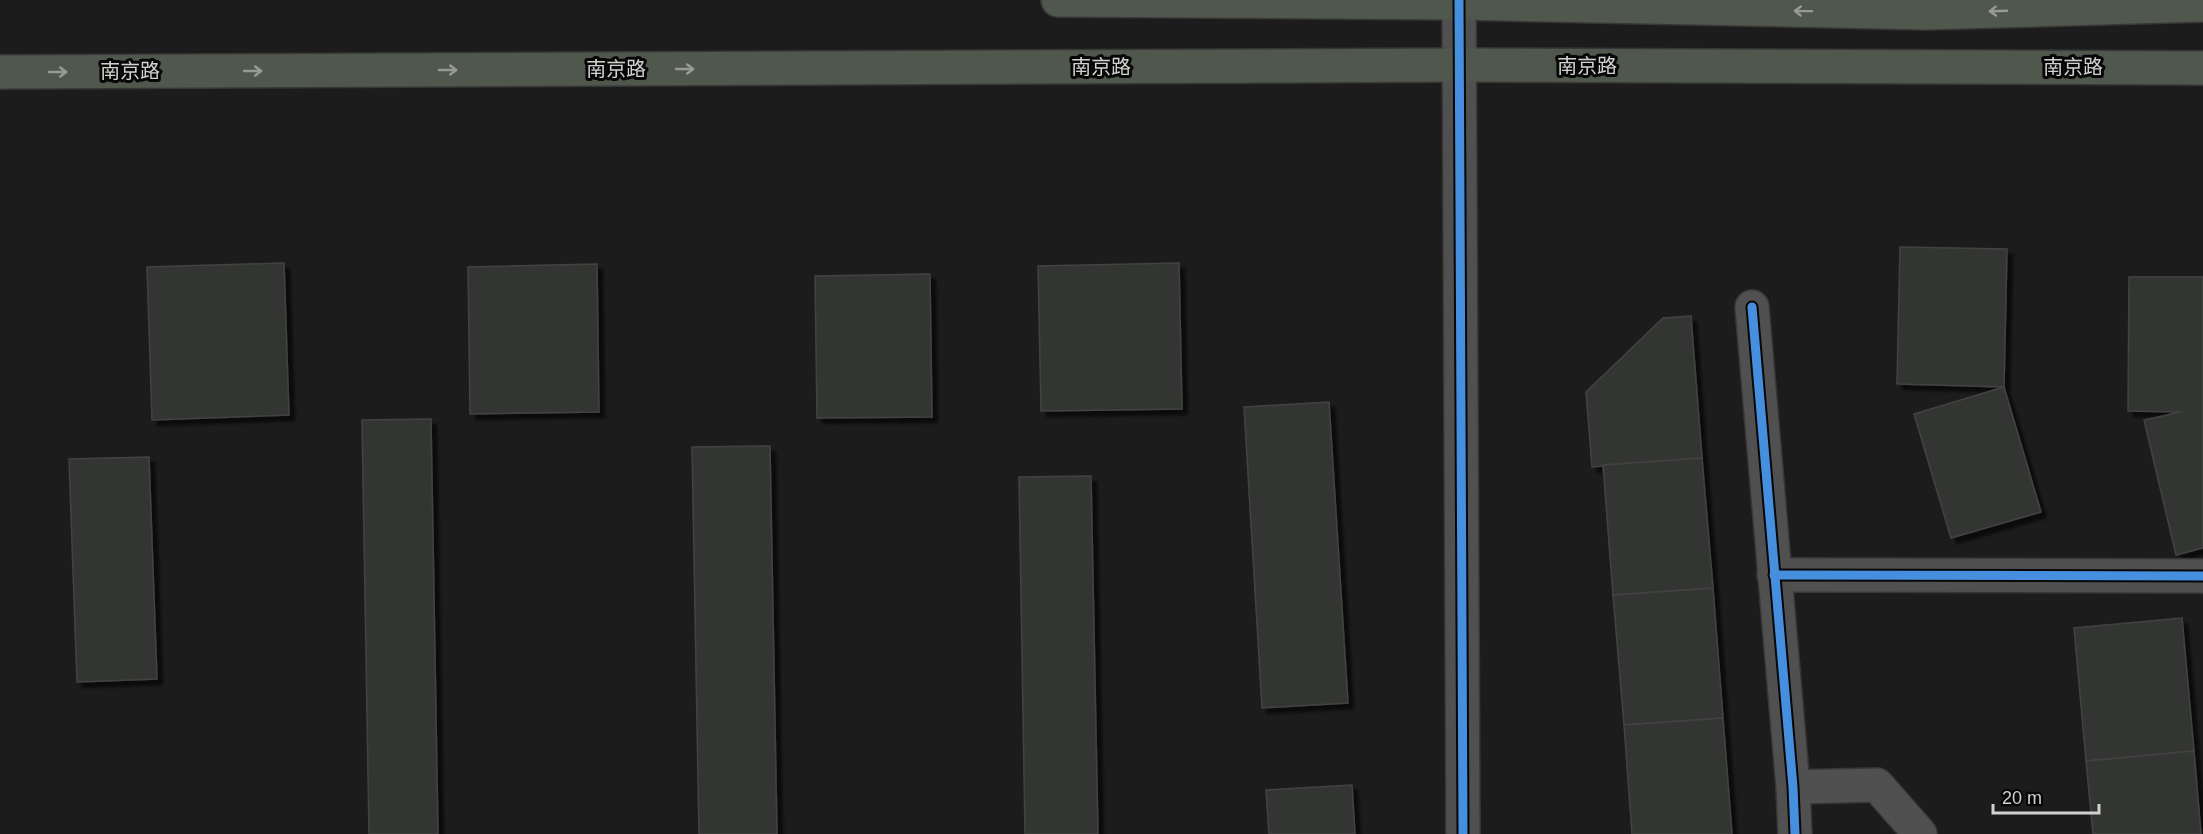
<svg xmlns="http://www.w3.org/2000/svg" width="2203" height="834" font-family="Helvetica,'Noto Sans SC',sans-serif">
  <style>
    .building { fill: #333532; stroke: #434343; stroke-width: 1.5; filter: url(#shadow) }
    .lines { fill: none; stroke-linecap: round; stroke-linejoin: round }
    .minor-casing { stroke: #373736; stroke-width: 36 }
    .major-casing { stroke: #373736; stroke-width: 36 }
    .minor { stroke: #4f504f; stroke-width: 33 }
    .major { stroke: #50574d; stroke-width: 33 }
    .cycleway-casing { stroke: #070707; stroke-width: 13 }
    .cycleway { stroke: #468fdf; stroke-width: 9 }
    .oneway { stroke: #979b95 }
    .labels { text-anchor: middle; stroke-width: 6; stroke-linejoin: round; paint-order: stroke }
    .street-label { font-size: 20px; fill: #d1d2d0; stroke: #070707 }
  </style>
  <defs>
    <filter id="shadow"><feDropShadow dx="5.5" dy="5.5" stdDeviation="1.5" flood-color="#0009"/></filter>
  </defs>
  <rect width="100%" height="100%" fill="#1c1c1c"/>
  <g class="building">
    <polygon points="1900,247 2007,249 2004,387 1897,384"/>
    <polygon points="284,263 289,415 152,420 147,267"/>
    <polygon points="1179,263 1182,409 1041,411 1038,266"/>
    <polygon points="597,264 599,412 470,414 468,267"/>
    <polygon points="930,274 932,417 817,418 815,276"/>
    <polygon points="2129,277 2203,277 2203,548 2176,555 2144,420 2181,412 2128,411"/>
    <polygon points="1691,316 1702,458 1592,467 1586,392 1663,318"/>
    <polygon points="2004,387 2041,512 1951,538 1914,414"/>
    <polygon points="1329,402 1348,703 1262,708 1244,407"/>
    <polygon points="431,419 438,834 369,834 362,420"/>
    <polygon points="770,446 777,834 699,834 692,447"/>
    <polygon points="149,457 157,679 77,682 69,459"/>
    <polygon points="1702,458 1713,588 1613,595 1603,465"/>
    <polygon points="1091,476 1098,834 1025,834 1019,477"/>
    <polygon points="1713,588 1723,718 1624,725 1613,595"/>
    <polygon points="2182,618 2194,751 2086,761 2074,628"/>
    <polygon points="1723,718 1732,834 1632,834 1624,725"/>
    <polygon points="2194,751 2201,834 2093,834 2086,761"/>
    <polygon points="1352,785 1355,834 1269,834 1266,790"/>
  </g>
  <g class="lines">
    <g class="minor-casing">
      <g id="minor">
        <polyline points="1459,0 1463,834"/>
        <polyline points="1752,307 1793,787 1795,834"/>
        <polyline points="1774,575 2203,576"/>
        <polyline points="1793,787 1877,785 1920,834"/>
      </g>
    </g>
    <g class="major-casing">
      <g id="major">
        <polyline points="1058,0 1460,3 1926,13 2203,5"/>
        <polyline points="0,72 1458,65 2203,68"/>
      </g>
    </g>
    <use href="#minor" class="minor"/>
    <use href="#major" class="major"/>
    <g class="cycleway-casing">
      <g id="cycleway">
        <polyline points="1459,0 1463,834"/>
        <polyline points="1752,307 1793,787 1795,834"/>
        <polyline points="1774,575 2203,576"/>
      </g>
    </g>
    <use href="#cycleway" class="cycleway"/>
  </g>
  <defs><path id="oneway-shaft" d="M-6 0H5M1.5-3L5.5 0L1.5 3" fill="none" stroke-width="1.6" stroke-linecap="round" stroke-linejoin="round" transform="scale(1.5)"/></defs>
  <g class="oneway">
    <use href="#oneway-shaft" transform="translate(1803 11) rotate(-179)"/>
    <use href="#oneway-shaft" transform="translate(1998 11) rotate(178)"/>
    <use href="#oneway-shaft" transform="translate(685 69)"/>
    <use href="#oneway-shaft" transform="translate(448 70)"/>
    <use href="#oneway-shaft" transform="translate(253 71)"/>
    <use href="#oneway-shaft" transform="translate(58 72)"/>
  </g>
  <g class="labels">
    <g class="street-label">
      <text x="1587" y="73">南京路</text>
      <text x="1101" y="74">南京路</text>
      <text x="2073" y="74">南京路</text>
      <text x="616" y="76">南京路</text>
      <text x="130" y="78">南京路</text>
    </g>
  </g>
  <path d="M1993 804v9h106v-9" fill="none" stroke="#d1d2d0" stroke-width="3"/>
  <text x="2002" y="804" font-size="18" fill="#d1d2d0" stroke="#070707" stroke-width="4.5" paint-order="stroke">20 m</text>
</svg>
